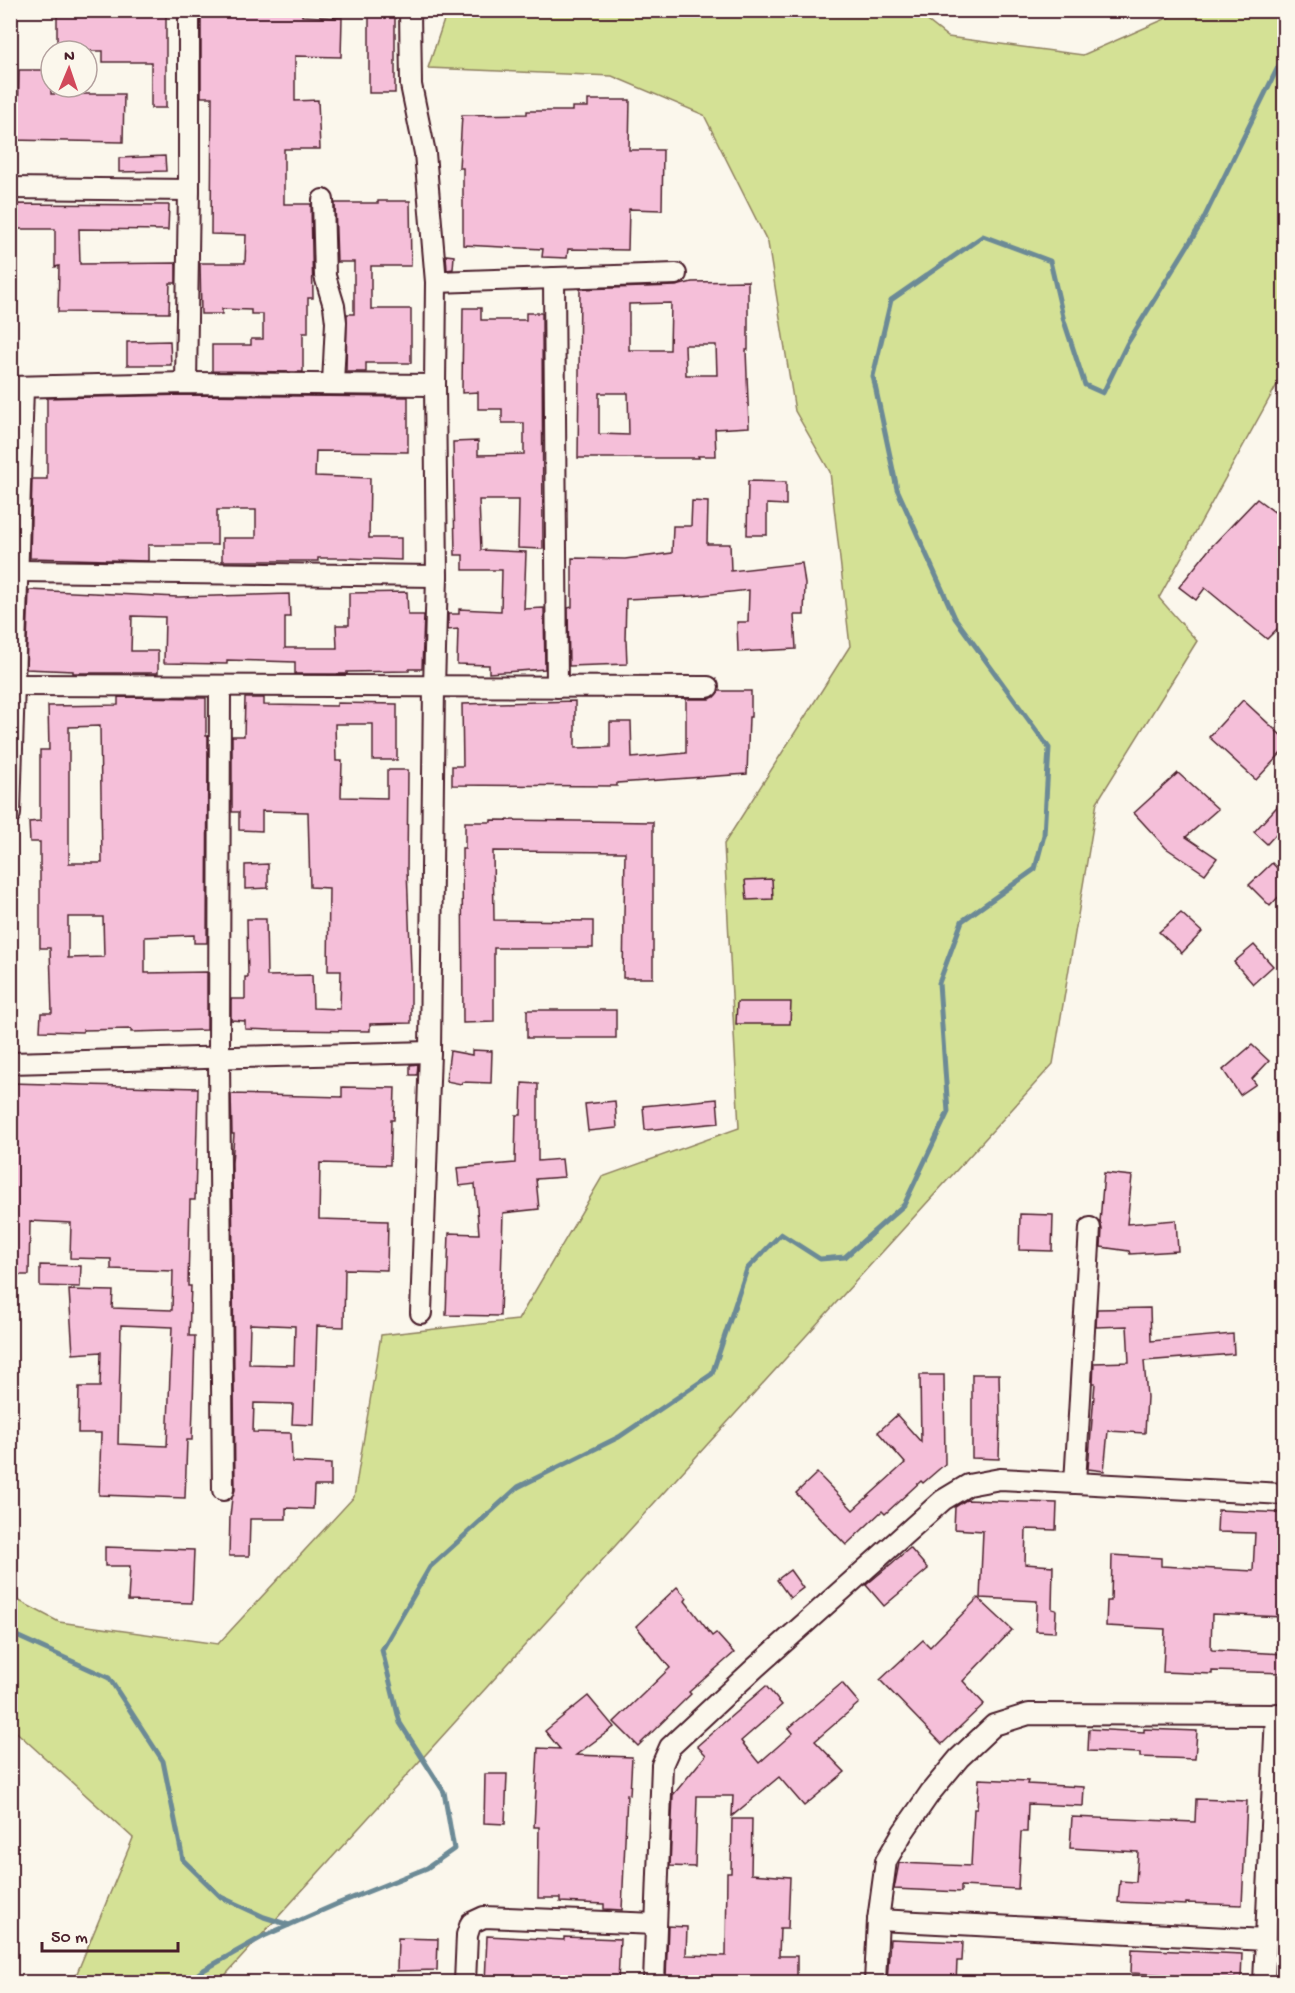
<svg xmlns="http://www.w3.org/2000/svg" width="1295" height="1993" font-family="'Gochi Hand',sans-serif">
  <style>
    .green { fill: #d4e195; stroke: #8f8060; stroke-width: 1.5 }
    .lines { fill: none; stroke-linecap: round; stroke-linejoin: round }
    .stream { stroke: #6c8a96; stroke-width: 5 }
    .building { fill: #f5bfd9; stroke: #4a1f2b; stroke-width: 1.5; fill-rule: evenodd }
    .minor-casing { stroke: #4a1f2b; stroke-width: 24 }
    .minor { stroke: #fbf7ec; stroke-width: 20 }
  </style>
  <rect width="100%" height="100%" fill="#fbf7ec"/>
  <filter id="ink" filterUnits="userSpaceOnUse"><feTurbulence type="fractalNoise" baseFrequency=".0167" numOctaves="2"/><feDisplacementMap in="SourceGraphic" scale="12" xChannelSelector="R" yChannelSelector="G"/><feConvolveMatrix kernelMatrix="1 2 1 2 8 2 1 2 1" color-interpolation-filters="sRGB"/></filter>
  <g filter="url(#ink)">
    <polygon class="green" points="447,11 915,11 948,37 1083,55 1183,11 1284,11 1284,372 1159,598 1197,641 1097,802 1053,1064 219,1982 69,1982 77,1973 133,1838 11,1727 10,1596 59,1622 218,1644 354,1497 381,1335 518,1320 602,1177 739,1128 724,844 850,646 830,472 795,411 768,243 704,115 612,76 428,68"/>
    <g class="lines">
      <g class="stream">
        <polyline points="10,1633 109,1678 163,1761 183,1860 221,1897 264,1917 289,1925"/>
        <polyline points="188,1982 202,1971 264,1936 337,1904 427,1868 454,1849 444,1792 400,1723 382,1650 430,1567 518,1487 619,1437 712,1374 747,1269 781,1234 820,1259 845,1257 904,1205 948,1112 939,983 962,921 1035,869 1044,835 1049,748 955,618 897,489 873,376 891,300 983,236 1050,261 1064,321 1085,385 1103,393 1127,344 1201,224 1284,55"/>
      </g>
    </g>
    <g class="building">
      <polygon points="57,10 166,10 166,108 151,108 151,62 103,62 103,51 57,51"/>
      <polygon points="201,10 302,10 302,16 342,18 341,57 295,56 295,101 318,100 320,149 284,149 284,204 311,204 313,298 308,298 308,333 303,333 303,372 212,371 212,345 251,345 251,339 263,339 263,314 251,314 251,310 222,309 222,314 201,314 200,263 245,263 246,235 211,234 212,97 201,97"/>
      <rect x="369" y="10" width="26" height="83"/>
      <polygon points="19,70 51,70 51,94 124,94 123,142 10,140 10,118 18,118"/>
      <polygon points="588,100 630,100 629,150 663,150 662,210 629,209 628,250 568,249 567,258 542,257 543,249 463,245 463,168 459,168 462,115 527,114 527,111 572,111 572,107 588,107"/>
      <polygon points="165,156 166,171 119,172 119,158"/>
      <polygon points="378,201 410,201 411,266 371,266 371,309 411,309 411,363 366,363 366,372 346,372 347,314 354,314 354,262 337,262 335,203 378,203"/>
      <polygon points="10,204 169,205 168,230 79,229 80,264 176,263 176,283 170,283 169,313 58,312 59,266 55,267 55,229 10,229"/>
      <polygon points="446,255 454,256 453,269 447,270"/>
      <path d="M748,281V350H746L749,427L715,429L716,456H698L699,458H578L580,289L676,286L692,282ZM671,303L670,350H629V304ZM685,345H716L717,375H686ZM599,393H628L629,435L599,434Z"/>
      <polygon points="463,308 481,308 481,320 526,320 526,313 542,313 543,549 518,548 519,500 479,500 481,550 526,552 524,609 544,608 545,669 489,673 489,665 457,664 458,629 448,630 448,614 459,614 459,609 501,611 502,570 463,570 463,555 455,555 453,442 478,441 478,455 524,454 524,423 502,423 502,409 478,409 478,392 462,393"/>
      <polygon points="170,341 171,365 127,365 127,342"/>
      <polygon points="186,395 408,397 408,452 316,451 315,476 370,478 369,538 401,538 401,560 344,558 318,558 318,561 222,561 222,538 256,538 256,510 217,510 217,545 148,545 148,561 30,558 32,479 47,479 47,398"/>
      <polygon points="748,481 786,482 786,505 767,504 767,535 747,535"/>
      <polygon points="1257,499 1284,519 1284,622 1267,639 1205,588 1196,600 1179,587 1211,547"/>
      <polygon points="692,501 708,502 707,544 730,544 731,571 802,563 805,584 804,615 794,615 796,649 738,652 737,622 748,622 749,590 693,596 626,599 625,640 626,640 627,664 569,666 568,608 572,607 572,558 625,559 672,553 673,526 691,526"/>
      <polygon points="29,590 178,597 289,594 290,617 285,617 285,648 337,648 336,625 349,625 349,593 407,592 408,615 424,615 422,669 409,669 409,671 347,672 347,674 295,674 295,662 227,660 227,664 164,663 165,617 132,616 131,651 158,651 158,673 73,673 73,671 26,669"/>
      <polygon points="719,691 751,691 751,717 749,717 747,774 617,783 617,786 452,785 452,766 463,766 462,704 575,701 575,748 610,747 610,722 631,722 632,758 686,753 686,699 709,699 714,697"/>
      <path d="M118,697L206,698V736H208L207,943H194V935L145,937V973L207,972V1030L131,1032V1029L83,1030V1032L40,1031L41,1013H52L50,948H40V842H30L29,822L40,821V750H49L48,706L118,705ZM100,726L102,863H69V727ZM68,917H103L104,957L68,958Z"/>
      <polygon points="245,698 264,698 264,705 337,706 337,703 397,704 397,760 373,760 373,724 335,724 336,761 342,761 341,797 387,798 387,770 408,770 407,870 411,970 411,1023 370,1024 370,1031 270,1030 245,1029 245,1021 231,1020 231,999 245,999 245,977 248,977 247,919 266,919 267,976 312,975 313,1008 340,1009 341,971 328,971 329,888 310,887 308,812 262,811 262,831 239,830 239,812 232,812 232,736 244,736"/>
      <polygon points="1243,700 1284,738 1284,750 1256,780 1209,737"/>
      <polygon points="1178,773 1218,809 1186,837 1217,858 1205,874 1166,848 1134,813"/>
      <polygon points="1284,799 1284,825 1267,844 1254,832"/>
      <polygon points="491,820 653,822 653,978 623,978 625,852 493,851 494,920 593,921 593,948 494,948 494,1022 463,1023 462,848 465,848 465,822 491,822"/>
      <polygon points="1272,863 1284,875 1284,891 1270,906 1249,885"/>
      <polygon points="268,864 268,888 245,889 245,865"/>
      <polygon points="772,879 773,899 747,900 745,880"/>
      <polygon points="1181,913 1202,932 1182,953 1159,932"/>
      <polygon points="1254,945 1273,966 1253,984 1234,962"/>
      <polygon points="737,1002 791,1002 790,1024 736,1024"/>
      <rect x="527" y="1010" width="89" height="28"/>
      <polygon points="1252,1045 1269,1061 1252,1079 1256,1084 1240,1095 1223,1070"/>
      <polygon points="472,1050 492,1051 491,1083 462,1082 461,1084 446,1081 450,1051 472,1055"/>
      <polygon points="418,1064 417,1075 410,1075 410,1065"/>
      <path d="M10,1083L198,1088L195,1200H190L188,1286H191L189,1336H195L192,1440H187L185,1498L99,1495L101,1433H78L79,1387H100L101,1352L73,1354L69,1290L113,1291L112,1308L172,1310L173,1271L111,1269V1259L70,1258L71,1223L30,1221L29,1275H10ZM121,1325L172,1327L167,1446L118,1444Z"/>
      <polygon points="522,1083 538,1084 538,1161 562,1159 564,1177 536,1179 539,1209 503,1213 500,1316 446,1315 449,1233 479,1234 475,1184 459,1186 457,1168 515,1163 516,1115 521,1115"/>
      <path d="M342,1087L395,1088L394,1120H391L390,1165L320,1163L319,1219L388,1221L387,1270L345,1269L344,1327L317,1326L314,1425L292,1424L293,1404L254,1403L253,1432L291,1433L292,1462L331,1464V1486H314L313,1509L286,1508V1519H250L249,1556H229L230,1516L232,1498L235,1490L232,1163L234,1134H232L231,1094L342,1097ZM250,1324L295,1326L294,1365L249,1364Z"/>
      <polygon points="717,1099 719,1123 645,1130 643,1106"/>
      <polygon points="615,1101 617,1128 588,1131 585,1104"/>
      <polygon points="1104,1173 1132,1176 1127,1224 1176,1220 1178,1251 1130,1254 1129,1251 1101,1247 1102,1229 1100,1222"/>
      <polygon points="1020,1214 1053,1215 1052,1251 1019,1250"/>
      <polygon points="40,1265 81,1266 80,1287 40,1286"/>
      <polygon points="1150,1308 1151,1341 1233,1334 1234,1354 1144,1361 1147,1397 1145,1433 1108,1431 1104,1471 1088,1469 1095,1383 1093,1383 1094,1363 1129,1362 1127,1326 1096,1327 1097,1309"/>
      <polygon points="972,1374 999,1374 1000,1420 999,1459 972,1458"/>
      <polygon points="920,1375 944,1375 945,1464 923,1483 921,1481 885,1514 882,1511 846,1545 796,1493 817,1473 853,1510 905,1463 878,1432 897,1415 921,1442"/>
      <polygon points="966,1500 1057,1503 1056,1530 1026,1529 1025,1564 1053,1566 1052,1609 1056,1610 1055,1632 1036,1631 1037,1601 980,1598 983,1531 954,1529 955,1507"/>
      <polygon points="1218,1510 1284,1513 1284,1617 1212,1614 1211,1648 1212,1650 1284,1654 1284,1673 1212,1671 1212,1674 1163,1672 1165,1629 1106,1626 1107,1601 1111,1601 1112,1555 1161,1558 1161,1566 1253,1571 1255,1533 1217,1532"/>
      <polygon points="105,1547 194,1550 192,1603 128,1601 130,1566 105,1566"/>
      <polygon points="910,1548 928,1569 884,1606 866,1585"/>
      <polygon points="790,1570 803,1588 790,1598 777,1580"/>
      <polygon points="677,1587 687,1598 685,1601 712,1636 716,1633 734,1653 689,1692 691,1694 638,1746 614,1722 670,1668 636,1626"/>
      <polygon points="978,1598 1012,1630 963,1681 984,1704 942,1744 880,1680 923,1640 930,1647"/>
      <polygon points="842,1683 859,1703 815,1741 845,1772 804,1806 779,1777 732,1816 733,1796 697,1796 695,1867 670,1866 673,1795 706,1755 697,1746 766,1686 782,1705 741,1741 759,1763 793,1733 789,1728"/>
      <polygon points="588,1696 614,1727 576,1755 632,1757 630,1795 627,1794 622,1910 604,1909 604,1904 560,1902 560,1898 538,1898 539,1827 534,1827 538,1748 560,1749 545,1731"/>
      <polygon points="1089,1729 1144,1732 1144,1729 1197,1731 1195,1759 1140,1757 1140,1753 1088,1751"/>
      <polygon points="485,1774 507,1774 505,1824 484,1823"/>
      <polygon points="979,1779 1028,1781 1027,1784 1084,1787 1083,1806 1028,1804 1027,1832 1021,1832 1018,1889 961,1886 961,1892 894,1889 899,1863 971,1866 974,1809 977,1809"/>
      <polygon points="1196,1799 1247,1801 1242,1905 1186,1903 1186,1905 1118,1902 1120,1881 1136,1882 1138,1852 1070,1848 1072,1817 1195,1822"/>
      <polygon points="732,1819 752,1819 751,1874 790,1877 788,1928 780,1928 779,1956 797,1956 797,1983 748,1983 666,1978 668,1926 687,1927 686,1955 726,1956 727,1873 731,1873"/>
      <polygon points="487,1936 564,1940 564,1937 620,1939 618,1983 485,1983"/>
      <polygon points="398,1938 438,1939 437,1970 397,1971"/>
      <polygon points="890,1939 963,1942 962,1961 957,1961 956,1983 887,1983"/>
      <polygon points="1132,1949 1242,1954 1241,1979 1131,1973"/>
    </g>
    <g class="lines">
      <g class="minor-casing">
        <g id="minor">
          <polyline points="410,10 411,85 425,153 436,282 435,385 437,576 434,687 430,1052 421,1313"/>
          <polyline points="10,188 189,190"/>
          <polyline points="323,200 325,276 334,306 336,322 333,383"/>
          <polyline points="554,278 557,687"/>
          <polyline points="436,282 676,274"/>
          <polyline points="186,383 189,190 189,10"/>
          <polyline points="10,387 186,383 435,385"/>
          <polyline points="18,571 437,576"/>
          <polyline points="10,685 708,687"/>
          <polyline points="220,686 219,1059 223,1490"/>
          <polyline points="10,814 23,387"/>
          <polyline points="10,1063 430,1052"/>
          <polyline points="1075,1483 1090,1228"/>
          <polyline points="878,1920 1266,1940"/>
          <polyline points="465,1982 467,1935 471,1923 484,1917 656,1924"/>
          <polyline points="654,1982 662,1765 670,1747 756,1667 943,1500 968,1485 1000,1479 1284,1494"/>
          <polyline points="875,1982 878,1920 886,1861 903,1832 930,1793 959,1758 994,1725 1029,1714 1284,1715"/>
          <polyline points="1264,1982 1276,1714"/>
        </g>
      </g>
      <use href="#minor" class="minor"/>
    </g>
  </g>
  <rect width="1295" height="1993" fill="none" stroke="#fbf7ec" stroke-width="36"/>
  <rect x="18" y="18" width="1259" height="1957" fill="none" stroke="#4a1f2b" stroke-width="2" filter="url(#ink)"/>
  <g transform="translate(69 69) rotate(2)"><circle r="28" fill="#fbf7ec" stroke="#b4a19f" stroke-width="1.5"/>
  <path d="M0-4.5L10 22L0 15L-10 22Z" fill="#d1495b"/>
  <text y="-9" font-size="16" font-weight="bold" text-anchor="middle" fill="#4a1f2b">N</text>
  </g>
  <path d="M42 1942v9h136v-9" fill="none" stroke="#4a1f2b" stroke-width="3"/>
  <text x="51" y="1942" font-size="18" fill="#4a1f2b" stroke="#fbf7ec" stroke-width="4.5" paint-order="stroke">50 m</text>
</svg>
